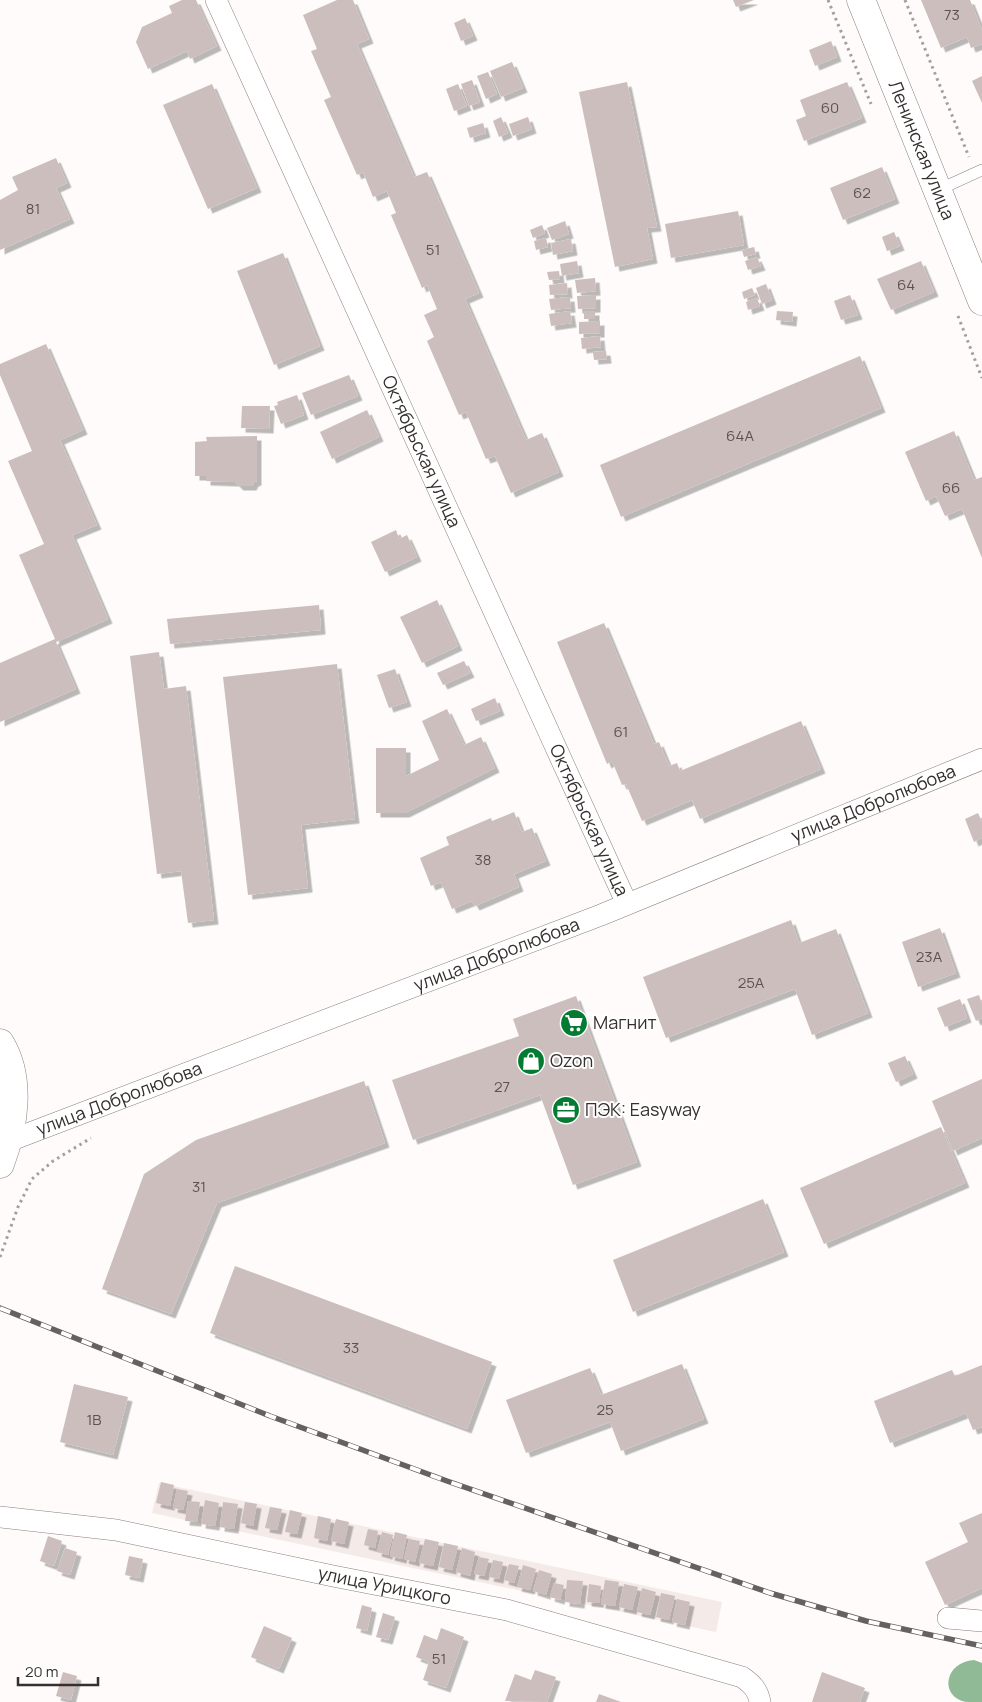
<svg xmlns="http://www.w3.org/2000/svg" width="982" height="1702" font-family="Manrope,sans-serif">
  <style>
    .built { fill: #f4eae8 }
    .water { fill: #8fba95 }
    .building { fill: #ccbebc; filter: url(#shadow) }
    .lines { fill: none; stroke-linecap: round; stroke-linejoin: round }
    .service-casing { stroke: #8d7f7d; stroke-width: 12 }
    .minor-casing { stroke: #8d7f7d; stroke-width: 22 }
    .tertiary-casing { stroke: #8d7f7d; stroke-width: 29 }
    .secondary-casing { stroke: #8d7f7d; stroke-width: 29 }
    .path { stroke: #a39f9e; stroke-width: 3; stroke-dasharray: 2.5 4; stroke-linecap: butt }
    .service { stroke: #fff; stroke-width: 11 }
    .minor { stroke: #fff; stroke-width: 21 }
    .tertiary { stroke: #fff; stroke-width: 28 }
    .secondary { stroke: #fff; stroke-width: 28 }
    .rail-casing { stroke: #66605f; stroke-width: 5.5 }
    .rail { stroke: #fff; stroke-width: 4; stroke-dasharray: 11; stroke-linecap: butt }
    .labels { text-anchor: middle; stroke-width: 4; stroke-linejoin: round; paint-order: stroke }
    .number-label { font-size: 15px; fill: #5b5352 }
    .street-label { font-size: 18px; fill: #352f2e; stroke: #fff }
    .poi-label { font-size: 18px; fill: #352f2e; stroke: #fff; text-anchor: start }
  </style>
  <defs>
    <filter id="shadow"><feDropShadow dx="4.5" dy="4.5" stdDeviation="0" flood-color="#0004"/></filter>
  </defs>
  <rect width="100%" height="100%" fill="#fefbfa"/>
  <polygon class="built" points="159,1483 722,1602 716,1632 152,1513"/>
  <path class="water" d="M974,1660L982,1663V1702C977,1702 971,1702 966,1702C939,1697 944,1662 974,1660Z"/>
  <g class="building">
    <polygon points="182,0 196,0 217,46 190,59 187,51 148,69 136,42 142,27 172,13 169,6"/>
    <polygon points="337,0 353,0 369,39 357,44 414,177 427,172 479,293 465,299 526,440 542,433 559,472 511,493 495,456 486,459 466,412 459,415 427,341 434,337 424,315 437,309 427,285 422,288 391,215 396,213 387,191 373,197 363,172 357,175 324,100 331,97 311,51 317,49 303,15"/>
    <polygon points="733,0 754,0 736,7"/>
    <polygon points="921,0 970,0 982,30 982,44 971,48 967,37 941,48"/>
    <polygon points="465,18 473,36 461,41 454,23"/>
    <polygon points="831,41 837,57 815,66 809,50"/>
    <polygon points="512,62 523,88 501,97 490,71"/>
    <polygon points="488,72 497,94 486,99 477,76"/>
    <polygon points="982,76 982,103 972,81"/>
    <polygon points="472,80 480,102 469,106 461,84"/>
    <polygon points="627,82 657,227 647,228 653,259 615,267 579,92"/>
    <polygon points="847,82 862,118 804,141 796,120 806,116 800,100"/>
    <polygon points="212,84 257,188 208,209 163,105"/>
    <polygon points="458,84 467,106 454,111 446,89"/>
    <polygon points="501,117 508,133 499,137 493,121"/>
    <polygon points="528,117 532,129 513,136 509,124"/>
    <polygon points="483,123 486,133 470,138 467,128"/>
    <polygon points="56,158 67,183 56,188 70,219 0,250 0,200 18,190 12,177"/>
    <polygon points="882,167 895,199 843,220 830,188"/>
    <polygon points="738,211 744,245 671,258 665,224"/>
    <polygon points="565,221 569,234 552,240 547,228"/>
    <polygon points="542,225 545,233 533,238 530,230"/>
    <polygon points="894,232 900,246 887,251 882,237"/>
    <polygon points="546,238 548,247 536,250 534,241"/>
    <polygon points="571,239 573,251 553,255 551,243"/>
    <polygon points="754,247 756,254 744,257 742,250"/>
    <polygon points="283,253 320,346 274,365 237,271"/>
    <polygon points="757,257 761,266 748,270 745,261"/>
    <polygon points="577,261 579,273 562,276 560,264"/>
    <polygon points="921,261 934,292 891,310 877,279"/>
    <polygon points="559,271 560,279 549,280 547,272"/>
    <polygon points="595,278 596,291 577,293 575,280"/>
    <polygon points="567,283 568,294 550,295 549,285"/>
    <polygon points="766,284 772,300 762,304 756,288"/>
    <polygon points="752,288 755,295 744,299 742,292"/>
    <polygon points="596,295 596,308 578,309 577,296"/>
    <polygon points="850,295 858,315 841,320 834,301"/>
    <polygon points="570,297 571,308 551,310 549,299"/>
    <polygon points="757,298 760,306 748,310 746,302"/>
    <polygon points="570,311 572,323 551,326 549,314"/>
    <rect x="584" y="311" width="11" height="8"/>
    <polygon points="777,311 793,312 792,322 776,320"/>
    <polygon points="600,321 600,333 579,334 579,322"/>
    <polygon points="600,336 601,347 582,349 581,338"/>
    <polygon points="46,344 83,430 60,440 97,525 72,535 108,619 56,642 76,689 0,722 0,663 55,639 19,555 44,544 8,461 32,451 0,375 0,364"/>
    <polygon points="606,351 607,359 594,360 593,352"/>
    <polygon points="860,356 881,408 621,517 600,465"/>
    <polygon points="349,375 358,396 311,415 302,393"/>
    <polygon points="297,395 304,415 281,424 274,406 278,405 277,402"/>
    <polygon points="242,406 270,406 269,429 241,428"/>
    <polygon points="367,410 379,437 332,459 320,432"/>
    <polygon points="954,431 974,480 982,477 982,558 962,509 945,516 936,496 926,501 905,452"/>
    <polygon points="257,436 257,481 254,482 252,486 239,486 235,482 206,481 206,476 195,476 195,442 207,441 206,437"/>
    <polygon points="396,530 399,539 407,535 417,557 385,572 371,542"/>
    <polygon points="437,600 458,646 422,663 400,617"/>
    <polygon points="319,605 321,630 170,644 167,619"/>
    <polygon points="604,623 654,744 659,742 669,766 677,763 680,771 801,721 821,769 700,819 692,800 642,821 626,784 622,785 612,761 607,764 557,642"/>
    <polygon points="159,652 164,689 186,686 214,920 188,923 181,871 157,874 130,656"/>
    <polygon points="464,661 470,673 443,685 437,673"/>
    <polygon points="337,664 355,819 301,825 308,888 248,895 223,677"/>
    <polygon points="395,669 407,702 389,708 377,675"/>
    <polygon points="495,698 500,711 476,721 471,709"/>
    <polygon points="447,709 464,745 481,737 495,768 405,813 376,813 376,748 406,748 406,776 439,760 422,721"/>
    <polygon points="514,812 522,832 532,828 546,861 514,874 519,887 475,906 472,901 452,909 441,882 431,886 420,858 449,845 446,837 491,818 492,821"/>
    <polygon points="978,813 982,822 982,838 974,842 965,819"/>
    <polygon points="791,920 799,943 836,929 868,1013 812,1035 795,989 666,1038 643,977"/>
    <polygon points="940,928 956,973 918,987 902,942"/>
    <polygon points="979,995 982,1004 982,1018 976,1021 967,999"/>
    <polygon points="576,996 637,1162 573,1185 540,1095 413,1140 392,1080 519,1036 513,1019"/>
    <polygon points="960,999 967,1018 945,1027 937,1008"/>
    <polygon points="905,1056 913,1074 896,1082 888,1063"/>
    <polygon points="982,1079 982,1138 953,1151 932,1101"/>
    <polygon points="364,1081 385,1143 217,1203 171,1314 102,1289 144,1174 196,1140"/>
    <polygon points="941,1127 965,1183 824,1244 800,1188"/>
    <polygon points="763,1199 784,1252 633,1312 613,1260"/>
    <polygon points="235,1266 492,1362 467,1429 210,1333"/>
    <polygon points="682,1364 704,1419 621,1451 610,1422 526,1453 506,1400 590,1368 601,1395"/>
    <polygon points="982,1365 982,1427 973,1430 966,1413 890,1443 874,1401 952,1370 955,1376"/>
    <polygon points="74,1384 128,1397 113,1455 60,1442"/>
    <polygon points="161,1482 174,1485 170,1506 156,1503"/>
    <polygon points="177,1489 188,1491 183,1510 173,1508"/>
    <polygon points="205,1500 219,1503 215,1526 201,1524"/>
    <polygon points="188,1501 200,1502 197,1522 185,1521"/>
    <polygon points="223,1502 238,1504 234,1529 220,1527"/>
    <polygon points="245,1502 257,1504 253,1526 241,1523"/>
    <polygon points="270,1507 282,1509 277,1530 265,1528"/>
    <polygon points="290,1510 302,1513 297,1534 285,1532"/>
    <polygon points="982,1513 982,1588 945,1605 925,1562 968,1542 959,1523"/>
    <polygon points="318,1516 331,1519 327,1541 314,1538"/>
    <polygon points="336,1519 349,1522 344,1544 331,1541"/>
    <polygon points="368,1529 378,1531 375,1548 364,1545"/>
    <polygon points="382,1532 393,1535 388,1555 377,1552"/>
    <polygon points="395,1532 407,1535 402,1559 390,1556"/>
    <polygon points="48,1536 62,1541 54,1566 40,1561"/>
    <polygon points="409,1539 420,1541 415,1562 404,1559"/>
    <polygon points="425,1539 439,1542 433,1566 419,1563"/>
    <polygon points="444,1543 458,1546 452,1570 439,1567"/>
    <polygon points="65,1548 77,1552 70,1575 57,1571"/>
    <polygon points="462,1548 475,1552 470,1576 456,1572"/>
    <polygon points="129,1556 143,1559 139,1578 125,1575"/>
    <polygon points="479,1557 489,1559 484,1576 474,1574"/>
    <polygon points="493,1560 503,1562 499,1579 489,1577"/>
    <polygon points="509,1564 519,1566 514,1583 504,1580"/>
    <polygon points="523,1565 536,1569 530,1590 517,1587"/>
    <polygon points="539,1570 552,1574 546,1595 533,1591"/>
    <polygon points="567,1580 583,1581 580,1604 565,1602"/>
    <polygon points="605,1580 619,1582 615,1606 601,1604"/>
    <polygon points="554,1583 564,1585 560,1600 550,1597"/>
    <polygon points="589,1584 601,1586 599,1603 587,1602"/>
    <polygon points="624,1584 638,1587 632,1610 619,1607"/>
    <polygon points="642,1588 656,1592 650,1615 637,1612"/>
    <polygon points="661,1593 675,1596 669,1620 656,1617"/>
    <polygon points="677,1599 690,1602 685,1625 672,1622"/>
    <polygon points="362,1605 372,1608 367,1631 356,1628"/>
    <polygon points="383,1613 395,1617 388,1640 376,1637"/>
    <polygon points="264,1626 292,1638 279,1669 251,1657"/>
    <polygon points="441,1628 464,1637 446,1688 423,1680 429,1662 416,1657 424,1635 437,1640"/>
    <polygon points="535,1670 556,1677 547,1702 505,1701 515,1674 531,1680"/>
    <polygon points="63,1672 77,1676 71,1700 56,1696"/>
    <polygon points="822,1672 865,1688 860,1702 812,1702"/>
    <polygon points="599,1694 621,1702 596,1702"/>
  </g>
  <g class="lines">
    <g class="service-casing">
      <polyline id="service" points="938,190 982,170"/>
    </g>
    <g class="minor-casing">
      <g id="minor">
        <path id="s1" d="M216,0L627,904"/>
        <path id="s2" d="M9,1141L601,915L982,759"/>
        <path id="s3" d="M0,1517L116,1530L333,1576L507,1610L742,1677C752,1684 758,1690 760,1702"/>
        <polyline points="948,1618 982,1621"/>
      </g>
    </g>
    <g class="tertiary-casing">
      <path id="tertiary" d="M0,1043C22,1079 14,1127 0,1164"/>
    </g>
    <g class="secondary-casing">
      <g id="secondary">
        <path id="s4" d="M861,0L982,301"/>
      </g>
    </g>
    <g class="path">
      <polyline points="828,0 871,104"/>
      <polyline points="905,0 969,157"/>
      <polyline points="958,316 982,378"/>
      <polyline points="0,1257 18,1207 32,1179 53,1161 91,1138"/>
    </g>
    <use href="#service" class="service"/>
    <use href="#minor" class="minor"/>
    <use href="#tertiary" class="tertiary"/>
    <use href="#secondary" class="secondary"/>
    <g class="rail-casing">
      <polyline id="rail" points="0,1308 270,1416 447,1481 770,1593 866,1621 982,1646"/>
    </g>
    <use href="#rail" class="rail"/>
  </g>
  <defs>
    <g id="supermarket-disc" transform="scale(1.4375)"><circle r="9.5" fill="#047b32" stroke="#fff"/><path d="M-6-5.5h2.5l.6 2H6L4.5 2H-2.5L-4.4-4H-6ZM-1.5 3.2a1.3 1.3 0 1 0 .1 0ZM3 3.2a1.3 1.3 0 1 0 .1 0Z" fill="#fff"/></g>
    <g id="shop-disc" transform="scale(1.4375)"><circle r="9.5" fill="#047b32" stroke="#fff"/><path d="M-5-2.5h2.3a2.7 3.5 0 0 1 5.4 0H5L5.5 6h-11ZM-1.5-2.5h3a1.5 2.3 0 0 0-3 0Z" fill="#fff"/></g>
    <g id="office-disc" transform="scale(1.4375)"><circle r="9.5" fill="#047b32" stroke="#fff"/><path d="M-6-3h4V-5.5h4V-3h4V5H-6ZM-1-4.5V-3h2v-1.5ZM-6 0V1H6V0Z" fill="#fff"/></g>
  </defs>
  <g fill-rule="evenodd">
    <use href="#supermarket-disc" x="574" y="1023"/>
    <use href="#shop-disc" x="531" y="1061"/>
    <use href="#office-disc" x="566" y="1110"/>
  </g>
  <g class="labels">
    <g class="number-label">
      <text x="952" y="20">73</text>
      <text x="830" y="113">60</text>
      <text x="862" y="198">62</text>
      <text x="33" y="214">81</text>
      <text x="433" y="255">51</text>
      <text x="906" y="290">64</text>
      <text x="740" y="441">64А</text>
      <text x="951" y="493">66</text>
      <text x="621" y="737">61</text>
      <text x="483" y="865">38</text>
      <text x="929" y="962">23А</text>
      <text x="751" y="988">25А</text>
      <text x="502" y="1092">27</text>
      <text x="199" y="1192">31</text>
      <text x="351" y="1353">33</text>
      <text x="605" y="1415">25</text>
      <text x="94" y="1425">1В</text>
      <text x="439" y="1664">51</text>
    </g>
    <g class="street-label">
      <text dy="6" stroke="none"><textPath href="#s4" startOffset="162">Ленинская улица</textPath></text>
      <text dy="6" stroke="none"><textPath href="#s1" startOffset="496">Октябрьская улица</textPath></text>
      <text dy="6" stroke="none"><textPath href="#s2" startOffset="928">улица Добролюбова</textPath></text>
      <text dy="6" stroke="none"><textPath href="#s1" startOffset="901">Октябрьская улица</textPath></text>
      <text dy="6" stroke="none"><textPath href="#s2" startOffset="522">улица Добролюбова</textPath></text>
      <text dy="6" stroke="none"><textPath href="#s2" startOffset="118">улица Добролюбова</textPath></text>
      <text dy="6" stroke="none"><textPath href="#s3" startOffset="391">улица Урицкого</textPath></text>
    </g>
    <g class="poi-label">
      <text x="593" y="1029">Магнит</text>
      <text x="550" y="1067">Ozon</text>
      <text x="585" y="1116">ПЭК: Easyway</text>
    </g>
  </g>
  <path d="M18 1677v8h80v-8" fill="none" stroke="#352f2e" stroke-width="2.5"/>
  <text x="25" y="1677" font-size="15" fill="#352f2e" stroke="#ffffff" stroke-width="4" paint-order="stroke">20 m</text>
</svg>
